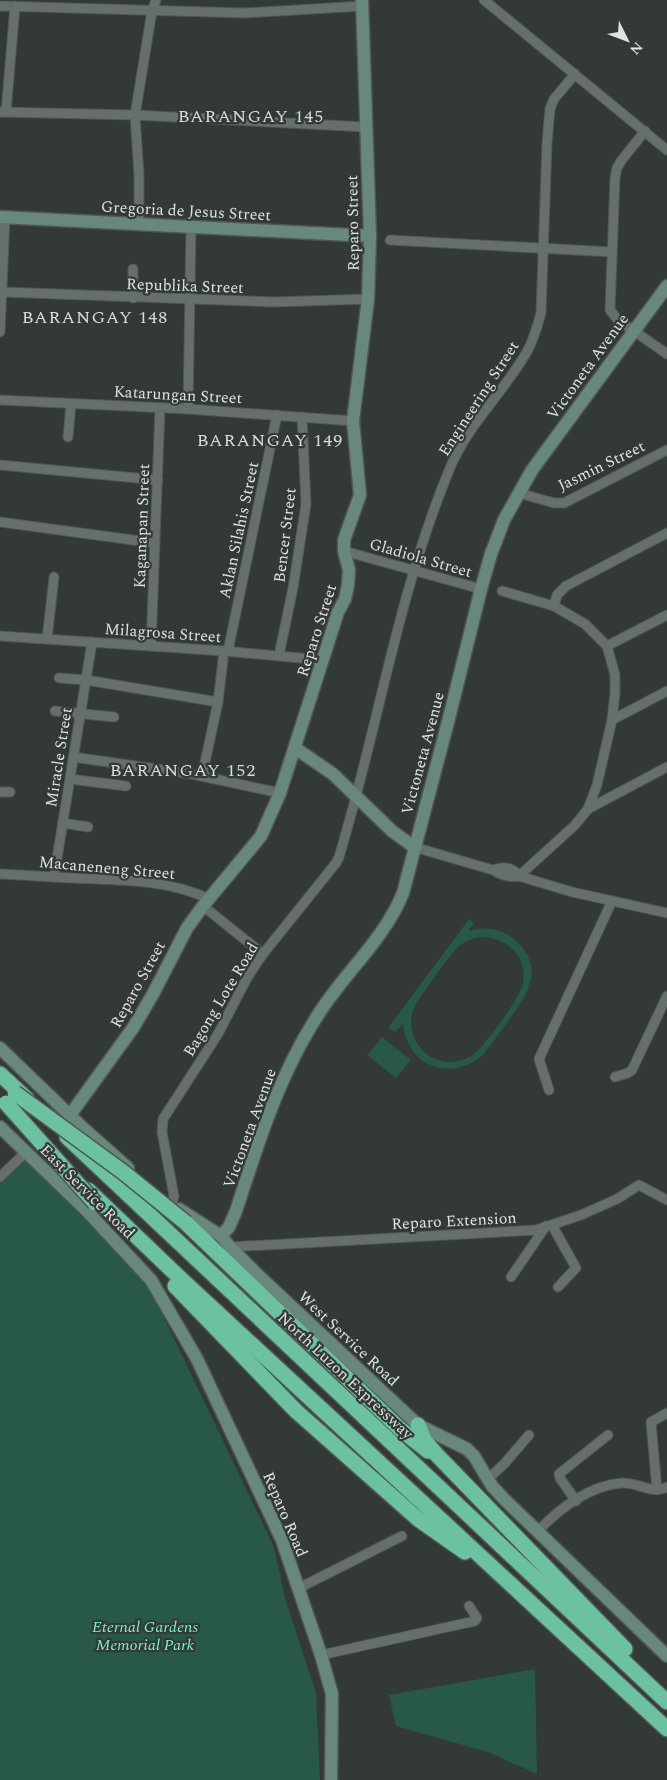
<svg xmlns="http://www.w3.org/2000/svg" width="667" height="1780" font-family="Spectral,serif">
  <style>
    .green { fill: #285846; fill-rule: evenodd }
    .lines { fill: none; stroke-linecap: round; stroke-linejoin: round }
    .street-casing { stroke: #515654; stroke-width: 11 }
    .secondary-casing { stroke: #515654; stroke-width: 15 }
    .highway-casing { stroke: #515654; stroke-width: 18 }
    .street { stroke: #676f6b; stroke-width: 9 }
    .secondary { stroke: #68887b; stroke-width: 12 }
    .highway { stroke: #6cc2a0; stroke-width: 15 }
    .highway-bridge-casing { stroke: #515654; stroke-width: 18; stroke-linecap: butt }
    .highway-bridge { stroke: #6cc2a0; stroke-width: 15 }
    .labels { text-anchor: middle; stroke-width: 4.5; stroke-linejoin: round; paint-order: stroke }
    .street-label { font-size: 16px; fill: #dee2e0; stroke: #323936 }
    .park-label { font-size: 16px; font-style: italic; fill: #7bf3c5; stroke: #323936 }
    .neighbourhood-label { font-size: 18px; letter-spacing: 1px; fill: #d5ddd9; stroke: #323936 }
  </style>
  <rect width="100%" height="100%" fill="#323936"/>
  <g class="green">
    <path d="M469,919L474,923L468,931C485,926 501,928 515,940C548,968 525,998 506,1024C498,1035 491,1045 483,1055C450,1083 407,1066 403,1024L395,1032L388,1028ZM480,937C507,936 530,958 522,986C519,999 485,1045 474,1054C467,1059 458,1062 449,1062C423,1061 405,1035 413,1011C416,1001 451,953 459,946C465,941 472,938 480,937Z"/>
    <polygon points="382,1037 411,1060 396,1078 367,1055"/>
    <polygon points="24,1159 146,1280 249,1495 274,1547 285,1598 316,1693 320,1780 0,1780 0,1182"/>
    <polygon points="535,1669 537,1774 488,1752 396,1726 389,1695"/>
  </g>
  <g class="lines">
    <g class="street-casing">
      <g id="street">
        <polyline points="484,0 667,150"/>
        <polyline points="0,6 245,13 362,6"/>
        <polyline points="0,112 135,115 366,127"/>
        <polyline points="6,112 15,6"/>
        <polyline points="645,131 621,161 617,168 615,178 610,310 617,319 667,354"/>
        <polyline points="139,224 139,175 135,115 152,11 156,0"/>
        <polyline points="390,240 612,252"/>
        <polyline points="2,292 274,302 368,299"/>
        <polyline points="133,298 133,269"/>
        <polyline points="0,332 5,218"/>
        <polyline points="0,400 188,409 353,421"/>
        <polyline points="188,409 191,227"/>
        <polyline points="68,437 71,404"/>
        <polyline points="0,465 158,480"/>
        <polyline points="519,493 554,503 564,503 667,450"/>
        <polyline points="0,522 155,543"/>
        <polyline points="344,551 481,589"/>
        <polyline points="502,591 554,606 585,624 607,646 615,675 615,693 612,720 597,785 588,809 575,825 519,876"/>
        <polyline points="554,606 557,595 566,586 667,533"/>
        <polyline points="0,636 224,651 323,660"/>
        <polyline points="47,639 54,577"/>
        <polyline points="151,646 160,408"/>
        <polyline points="607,646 667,615"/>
        <polyline points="228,651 277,415"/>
        <polyline points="279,655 293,588 306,504 302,417"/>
        <polyline points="59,678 86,680 218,702"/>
        <polyline points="55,711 114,717"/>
        <polyline points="612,720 667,691"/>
        <polyline points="73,757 192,774 280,793"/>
        <polyline points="202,776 218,702 224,651"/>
        <polyline points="70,779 126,786"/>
        <polyline points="0,792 10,792"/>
        <polyline points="588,809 667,767"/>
        <polyline points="63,823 88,827"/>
        <path d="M414,847L493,870C501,875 509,878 519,876L572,892L667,913"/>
        <path d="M493,870C503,866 512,867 519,876"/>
        <path d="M0,874C24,875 49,877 73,878C118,880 168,879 209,899"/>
        <polyline points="54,877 92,642"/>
        <polyline points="203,906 263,954"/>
        <polyline points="615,1077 628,1073 632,1070 667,996"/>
        <polyline points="549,1090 539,1059 612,901"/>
        <polyline points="0,1177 26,1152"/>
        <path d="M172,1204L174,1196L162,1132L163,1119L218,1034L247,978L263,954L336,863L339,857C378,728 398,593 450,468C467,426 502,394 525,355C533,343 537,327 541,313L547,143L550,109L554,99L575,74"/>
        <polyline points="552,1225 576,1268 558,1287"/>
        <polyline points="230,1247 536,1230 581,1215 617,1199 639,1185 667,1200"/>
        <polyline points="511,1277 546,1226"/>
        <polyline points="488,1479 505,1463 529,1435"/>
        <polyline points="657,1490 651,1422 667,1413"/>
        <polyline points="576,1501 560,1478 559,1474 608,1435"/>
        <path d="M538,1531C559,1509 590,1485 622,1483C638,1482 652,1495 667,1487"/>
        <polyline points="299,1588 402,1536"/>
        <polyline points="321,1655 475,1621 477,1618 469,1606"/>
      </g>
    </g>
    <g class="secondary-casing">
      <g id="secondary">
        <polyline points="0,217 370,236"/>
        <polyline points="295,748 333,774 392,831 414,847"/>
        <polyline points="0,1048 83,1128 128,1168"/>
        <polyline points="70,1115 133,1028 153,994 187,928 203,906 261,836 280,793 338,612 345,599 348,585 349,570 344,551 344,540 360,495 353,421 368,299 370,236 362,0"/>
        <polyline points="0,1127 86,1210 151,1280 197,1359 282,1540 321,1655 332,1694 331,1780"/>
        <polyline points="179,1209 221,1236 230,1247 260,1277 418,1425 467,1449 474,1456 492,1486 504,1499 667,1656"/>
        <path d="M221,1236L229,1227L236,1211C258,1143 279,1075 318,1015C344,973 384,940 403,893L449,718L481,589L491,554L504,520L532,470L667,286"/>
      </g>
    </g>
    <g class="highway-casing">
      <g id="highway">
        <polyline points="0,1074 27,1099"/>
        <polyline points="67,1137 667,1702"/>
        <polyline points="88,1190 181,1279 667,1729"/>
        <polyline points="186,1223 399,1428 428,1451"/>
        <polyline points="175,1286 296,1411 418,1519 465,1552"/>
        <polyline points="418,1425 424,1440 436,1454 625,1649"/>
      </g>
    </g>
    <use href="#street" class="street"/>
    <use href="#secondary" class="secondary"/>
    <use href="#highway" class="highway"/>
    <g class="highway-bridge-casing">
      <g id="highway-bridge">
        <polyline points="15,1093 123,1172 186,1223"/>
        <polyline points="6,1103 95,1203"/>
      </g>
    </g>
    <use href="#highway-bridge" class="highway-bridge"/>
  </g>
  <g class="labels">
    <g class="street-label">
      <text transform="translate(186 210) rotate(3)" y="6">Gregoria de Jesus Street</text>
      <text transform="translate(352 223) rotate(-91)" y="6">Reparo Street</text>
      <text transform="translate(185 285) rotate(2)" y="6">Republika Street</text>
      <text transform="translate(587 366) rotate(-54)" y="6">Victoneta Avenue</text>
      <text transform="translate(178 394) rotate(3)" y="6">Katarungan Street</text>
      <text transform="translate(478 398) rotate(-57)" y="6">Engineering Street</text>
      <text transform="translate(601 465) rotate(-26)" y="6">Jasmin Street</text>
      <text transform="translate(141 526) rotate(-88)" y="6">Kaganapan Street</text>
      <text transform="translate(238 530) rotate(-78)" y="6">Aklan Silahis Street</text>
      <text transform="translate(284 535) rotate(-83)" y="6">Bencer Street</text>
      <text transform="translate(421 557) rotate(16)" y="6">Gladiola Street</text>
      <text transform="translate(316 630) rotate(-72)" y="6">Reparo Street</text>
      <text transform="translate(163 632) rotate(4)" y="6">Milagrosa Street</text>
      <text transform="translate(422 753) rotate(-75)" y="6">Victoneta Avenue</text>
      <text transform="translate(58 757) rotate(-81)" y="6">Miracle Street</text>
      <text transform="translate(107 867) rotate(5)" y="6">Macaneneng Street</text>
      <text transform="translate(137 984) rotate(-61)" y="6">Reparo Street</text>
      <text transform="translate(220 999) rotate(-59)" y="6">Bagong Lote Road</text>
      <text transform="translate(249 1128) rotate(-70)" y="6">Victoneta Avenue</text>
      <text transform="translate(88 1191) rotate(45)" y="6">East Service Road</text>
      <text transform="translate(454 1220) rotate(-3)" y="6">Reparo Extension</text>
      <text transform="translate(349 1338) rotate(43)" y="6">West Service Road</text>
      <text transform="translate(346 1375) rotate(43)" y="6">North Luzon Expressway</text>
      <text transform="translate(286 1514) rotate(67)" y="6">Reparo Road</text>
    </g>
    <g class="park-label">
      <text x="145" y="1632">Eternal Gardens<tspan x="145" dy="18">Memorial Park</tspan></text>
    </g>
    <g class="neighbourhood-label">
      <text x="251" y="122">BARANGAY 145</text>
      <text x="95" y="323">BARANGAY 148</text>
      <text x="270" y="446">BARANGAY 149</text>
      <text x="183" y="776">BARANGAY 152</text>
    </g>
  </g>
  <g transform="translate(627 40) rotate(132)" stroke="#323936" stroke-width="4" paint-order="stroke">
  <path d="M0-4L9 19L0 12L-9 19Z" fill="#dee2e0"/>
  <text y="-8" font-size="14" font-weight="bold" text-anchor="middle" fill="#dee2e0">N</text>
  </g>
</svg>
